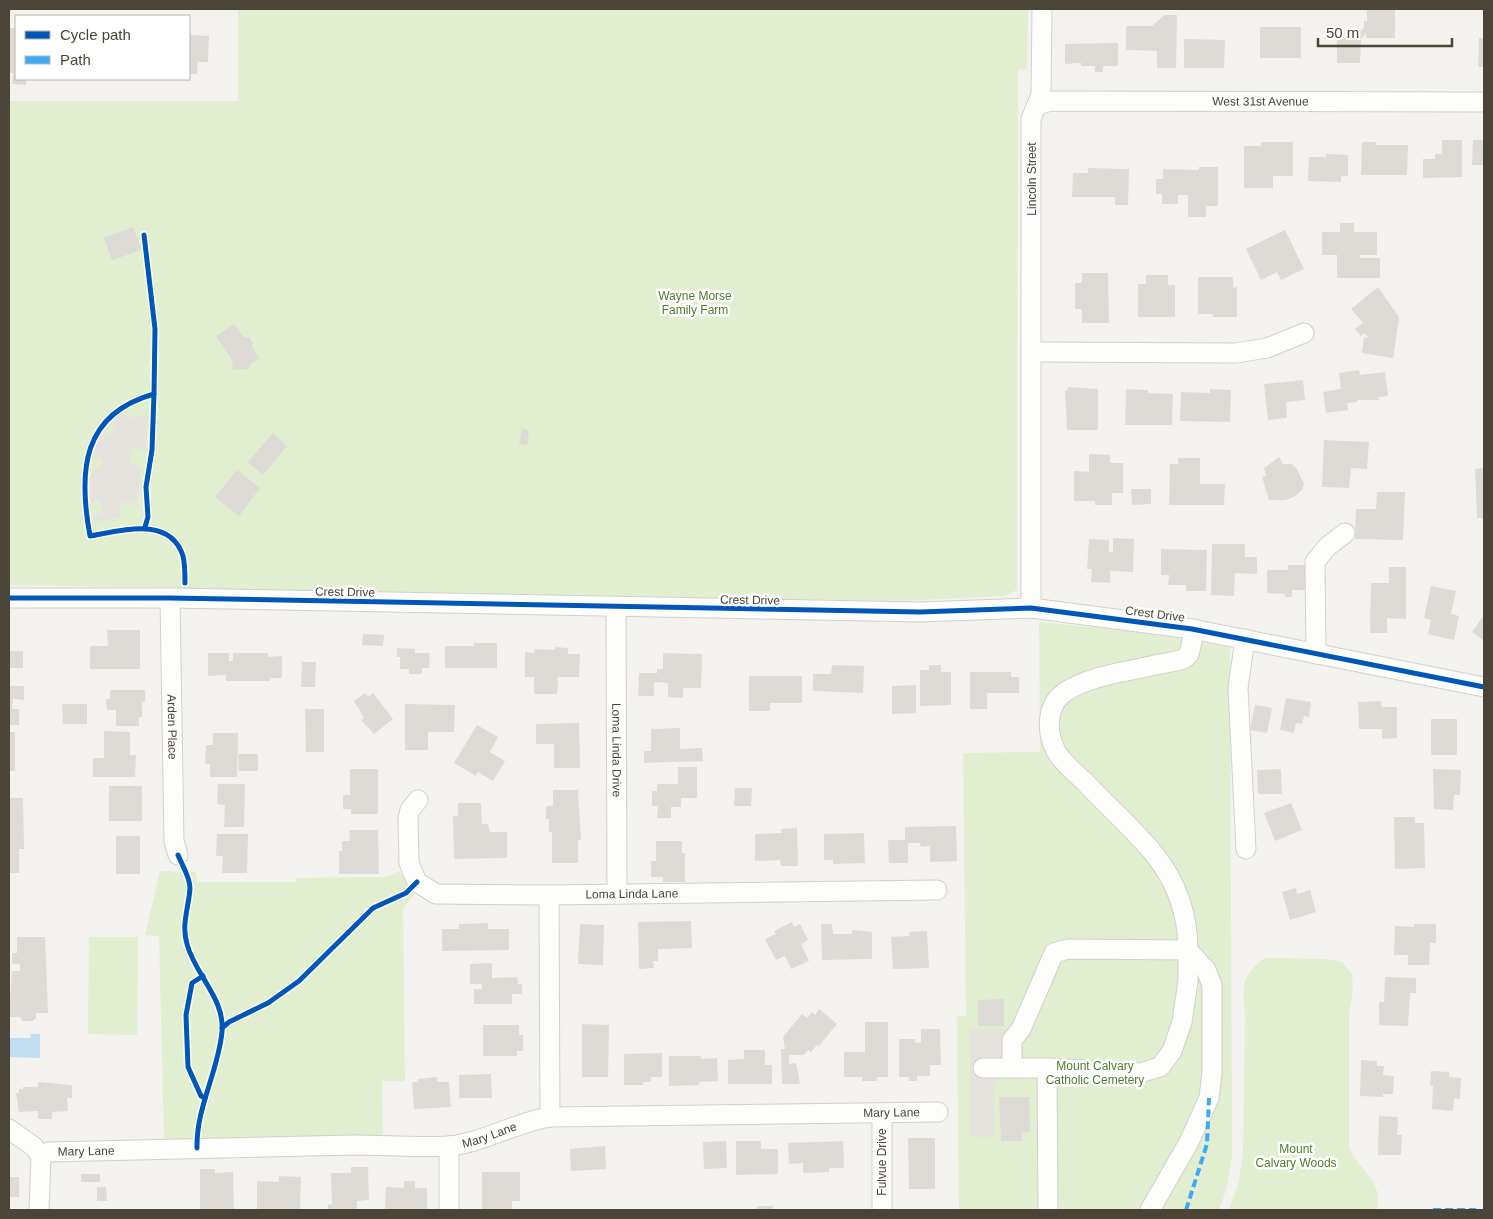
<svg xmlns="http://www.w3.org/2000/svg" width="1493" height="1219" font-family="Arial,sans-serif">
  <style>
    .green { fill: #e1eecf }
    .parking { fill: #e6e3df }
    .water { fill: #c0ddf1 }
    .building { fill: #dedbd6 }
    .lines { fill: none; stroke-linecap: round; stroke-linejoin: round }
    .minor-casing { stroke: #d2d0cb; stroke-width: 21 }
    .minor { stroke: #fdfdfc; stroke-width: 19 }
    .quiet { stroke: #3fa9f5; stroke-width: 4; stroke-dasharray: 8 4; stroke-linecap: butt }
    .cycleway-casing { stroke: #fff; stroke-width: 8 }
    .cycleway { stroke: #0057b8; stroke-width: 5 }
    .labels { text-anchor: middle; stroke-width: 5; stroke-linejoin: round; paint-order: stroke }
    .street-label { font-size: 12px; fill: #4b4439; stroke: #fff }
    .park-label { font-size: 12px; fill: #4a7f2a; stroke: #fff }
  </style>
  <rect width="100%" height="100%" fill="#f4f2ee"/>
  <g class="green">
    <polygon points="238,9 1028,9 1027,69 1018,70 1017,590 1004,596 900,601 9,585 9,101 238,101"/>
    <polygon points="1039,622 1128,631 1230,647 1232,1155 1226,1190 1219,1210 959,1210 957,1017 966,1016 963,753 1040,752"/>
    <polygon points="160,871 196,872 197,882 296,882 296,878 387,877 399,871 416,892 403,909 405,1081 382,1081 383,1136 164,1139 159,936 145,935"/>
    <polygon points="89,937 138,937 137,1035 88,1034"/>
    <path d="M1265,958L1325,959L1342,962L1352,974L1353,991L1349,1013V1147C1359,1172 1384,1180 1377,1210H1229L1239,1181L1243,1150L1245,1015C1242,988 1241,975 1265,958Z"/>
  </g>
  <g class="parking">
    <polygon points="122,409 128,419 140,415 148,415 146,450 132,448 129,464 141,467 138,500 119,504 121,517 94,522 93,515 102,513 100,501 90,502 90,477 92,469 100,469 102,458 92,458 94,449 100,430 112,435 116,429 107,421"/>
    <polygon points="970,1029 1010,1029 1009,1073 994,1083 994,1137 970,1137"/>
  </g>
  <polygon class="water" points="31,1034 40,1034 40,1058 9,1057 9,1038 30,1038"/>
  <g class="building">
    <polygon points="1367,9 1395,9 1395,38 1366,38 1366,33 1361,39 1360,63 1337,63 1337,38 1354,38 1364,28 1364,21 1367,21"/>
    <polygon points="1164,15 1177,15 1176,68 1157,68 1157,51 1126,50 1126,26 1152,26"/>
    <rect x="1260" y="27" width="41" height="31"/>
    <polygon points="9,28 16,28 16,79 26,79 26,85 12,84 13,73 9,73"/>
    <polygon points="189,35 209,36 208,62 198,62 197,74 189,74"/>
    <polygon points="1479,38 1484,38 1484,67 1478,67"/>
    <polygon points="1184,39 1225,40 1224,68 1184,68"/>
    <polygon points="1118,43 1118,66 1103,66 1103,72 1095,72 1095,66 1081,66 1081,63 1065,64 1065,44"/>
    <polygon points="1442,140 1462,140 1462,177 1423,178 1423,159 1435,159 1435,154 1442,154"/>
    <polygon points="1473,140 1484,140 1484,165 1472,165"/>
    <polygon points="1261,142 1293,142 1293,176 1273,176 1273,188 1244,188 1244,146 1261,146"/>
    <polygon points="1362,142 1376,142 1376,145 1408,145 1407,175 1361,175"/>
    <polygon points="1326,154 1348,155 1348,176 1341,176 1341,182 1308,181 1309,157 1326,157"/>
    <polygon points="1199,167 1218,167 1218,206 1206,206 1206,217 1188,217 1188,195 1178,195 1178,204 1162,204 1162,194 1156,194 1156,179 1163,179 1163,169 1199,170"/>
    <polygon points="1088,168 1129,169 1128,205 1115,205 1115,197 1072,197 1073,173 1088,173"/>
    <polygon points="1340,223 1354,223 1354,232 1377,232 1377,255 1360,255 1360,258 1380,258 1380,278 1337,278 1337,255 1322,255 1322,232 1340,232"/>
    <polygon points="133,227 142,250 112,260 104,238"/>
    <polygon points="1285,230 1304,269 1281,280 1277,272 1261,280 1246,249"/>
    <polygon points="1082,273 1108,273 1109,323 1082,323 1082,309 1075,309 1075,283 1082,283"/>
    <polygon points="1146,275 1168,275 1168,285 1175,285 1175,317 1138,317 1138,284 1146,284"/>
    <polygon points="1198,277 1233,277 1233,288 1237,287 1237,317 1213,317 1213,314 1198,314"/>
    <polygon points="1378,287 1399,317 1393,358 1362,353 1364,337 1369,338 1364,333 1361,336 1355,329 1363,323 1351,309"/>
    <polygon points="234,324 244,338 249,337 253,343 252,347 259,358 249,365 249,369 233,370 232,360 216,336"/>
    <polygon points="1359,370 1360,375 1385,372 1388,396 1378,397 1379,400 1357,400 1357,402 1347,403 1348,410 1326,413 1323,392 1341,389 1339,373"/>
    <polygon points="1303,380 1305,400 1286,402 1287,418 1268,420 1264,384"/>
    <polygon points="1068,387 1098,389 1098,430 1067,430 1065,390 1068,390"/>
    <polygon points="1126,389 1148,390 1148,393 1173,394 1172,425 1125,425"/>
    <polygon points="1210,389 1231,390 1230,422 1180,421 1181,392 1210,393"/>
    <polygon points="522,429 529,431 527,445 519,444"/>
    <polygon points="273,433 287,446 263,475 248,462"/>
    <polygon points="1324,440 1369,442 1367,469 1351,468 1349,488 1322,487"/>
    <polygon points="1089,454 1110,455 1110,463 1123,463 1123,493 1112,493 1112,505 1095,505 1095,501 1074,501 1074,471 1089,472"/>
    <polygon points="1279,457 1283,464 1292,464 1297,469 1304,484 1302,490 1294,497 1285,500 1269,500 1262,477 1266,476 1264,468"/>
    <polygon points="1178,458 1200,458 1200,484 1225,484 1224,505 1169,505 1170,464 1178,464"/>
    <polygon points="1484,468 1484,518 1477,518 1475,469"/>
    <polygon points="237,470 260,488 239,516 215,497"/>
    <polygon points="1131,489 1151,489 1151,504 1132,505"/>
    <polygon points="1377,492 1405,492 1403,540 1355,539 1356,509 1376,509"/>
    <polygon points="1113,538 1134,539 1133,572 1110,571 1110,583 1091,582 1092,569 1087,569 1089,539 1109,540 1109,552 1113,552"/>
    <polygon points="1212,544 1245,544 1245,557 1257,557 1257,574 1235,573 1234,596 1211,595"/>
    <polygon points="1161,549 1207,550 1206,591 1186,591 1186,585 1168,585 1169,575 1161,575"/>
    <polygon points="1288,565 1309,565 1308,590 1292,590 1292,597 1285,597 1285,594 1267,593 1267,570 1288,570"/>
    <polygon points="1389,567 1406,567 1406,619 1387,618 1387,633 1370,633 1371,583 1389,583"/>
    <polygon points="1431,586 1456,591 1451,614 1459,616 1454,640 1428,634 1431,620 1424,618"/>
    <polygon points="1484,615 1484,641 1472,632"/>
    <polygon points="107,630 140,630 140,669 90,669 90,646 108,646"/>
    <polygon points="363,634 384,635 383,646 362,645"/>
    <polygon points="474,643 497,643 497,668 445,668 445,646 474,646"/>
    <polygon points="555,647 568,648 568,654 580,654 579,677 558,677 557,694 534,694 534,677 525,677 525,652 534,653 535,649 555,650"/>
    <polygon points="397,648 415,649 415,653 430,653 429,668 422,668 422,674 409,674 409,669 400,669 400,657 397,657"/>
    <rect x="9" y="651" width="14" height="17"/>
    <polygon points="208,653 229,653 229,661 233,661 233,653 268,653 268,657 282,656 282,678 270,678 270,681 226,681 226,675 208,676"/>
    <polygon points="663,653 702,654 701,688 683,688 683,698 668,697 668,683 654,682 654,696 638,696 639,673 657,673 657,669 663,669"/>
    <polygon points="302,662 316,662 315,687 301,687"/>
    <polygon points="832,665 864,666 863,693 813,691 813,674 831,674"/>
    <polygon points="929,665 941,665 941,672 951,672 951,705 920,706 920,670 929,670"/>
    <polygon points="970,672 1011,672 1011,677 1019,677 1019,693 987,693 987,709 970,709"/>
    <polygon points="749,676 802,676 802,703 770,703 770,711 749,711"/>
    <polygon points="916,685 916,713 892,714 892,686"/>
    <polygon points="9,686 24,686 24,700 13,699 12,709 19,709 19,725 9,725"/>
    <polygon points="110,690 145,690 145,702 142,702 142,717 139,717 139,726 116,726 116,710 107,710 106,699 110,699"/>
    <polygon points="365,693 368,697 373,693 393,719 374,734 361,720 364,718 354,701"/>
    <polygon points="1286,698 1311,702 1309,717 1304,716 1302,724 1296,723 1294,733 1280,730"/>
    <polygon points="1381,701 1382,707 1397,707 1397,738 1382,739 1382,729 1359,729 1358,702"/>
    <polygon points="62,704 87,704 87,724 63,724"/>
    <polygon points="405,704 455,705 454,732 428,732 428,750 405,750"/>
    <polygon points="1255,705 1272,708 1267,733 1250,730"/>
    <polygon points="305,709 324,709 324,752 306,752"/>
    <rect x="1431" y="719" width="26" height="36"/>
    <polygon points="579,723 580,768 554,768 554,744 536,744 536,724"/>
    <polygon points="477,725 498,737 490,752 505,761 493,781 478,772 476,776 454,763"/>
    <polygon points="680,728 680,749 702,748 703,761 644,763 644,751 651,751 651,729"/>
    <polygon points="104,731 130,732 130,755 136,755 135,777 93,777 93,758 104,758"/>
    <rect x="9" y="732" width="6" height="39"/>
    <polygon points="213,733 238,733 237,777 210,777 210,764 205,764 206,745 213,745"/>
    <polygon points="238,754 258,754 258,771 239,771"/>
    <polygon points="678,767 697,767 697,798 681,798 681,807 671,807 671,818 657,818 658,806 652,806 652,791 657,791 657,784 678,784"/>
    <polygon points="350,769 378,769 378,814 351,814 351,809 343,809 343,795 350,795"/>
    <polygon points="1281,769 1282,794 1258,794 1257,770"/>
    <polygon points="1433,769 1461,770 1460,795 1454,795 1453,810 1434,809"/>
    <polygon points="218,784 245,784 244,827 224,827 225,805 217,804"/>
    <rect x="109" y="786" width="33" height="35"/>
    <polygon points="735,788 752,788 751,806 734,806"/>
    <polygon points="553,790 578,790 581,840 578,840 578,863 552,863 552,832 549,832 549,819 546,819 546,806 553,806"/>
    <polygon points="9,798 23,798 24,849 19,849 19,873 9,873"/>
    <polygon points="458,803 481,803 482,824 488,824 490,832 507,832 507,858 454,859 453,816 458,816"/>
    <polygon points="1291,803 1302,830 1275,841 1264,813"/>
    <polygon points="1394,817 1415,817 1415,823 1424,823 1425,868 1395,869"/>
    <polygon points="956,826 957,861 930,862 930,846 921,847 920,843 908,843 908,863 889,863 888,840 905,840 905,827"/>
    <polygon points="797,828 798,866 781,866 780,860 755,861 755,834 782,833 781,829"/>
    <polygon points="349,830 378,830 379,874 339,874 339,851 342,851 342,841 350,841"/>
    <polygon points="864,833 865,863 833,864 833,860 824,860 824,834"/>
    <polygon points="217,834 248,834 247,873 222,873 223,856 216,856"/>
    <rect x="116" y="836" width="24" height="38"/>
    <polygon points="656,841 682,841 682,853 685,853 685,882 663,882 663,877 651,877 651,861 656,861"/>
    <polygon points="1296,888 1297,894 1310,890 1316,912 1290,920 1282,892"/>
    <polygon points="691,921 692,948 658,949 658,961 653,961 654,968 639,969 638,922"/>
    <polygon points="792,922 794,927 800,924 808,940 801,944 809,961 791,969 785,956 776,960 765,939 776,934 774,931"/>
    <polygon points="488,923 488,929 509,929 509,950 442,951 442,929 459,929 459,924"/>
    <polygon points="580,924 604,925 603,965 578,964"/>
    <polygon points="821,924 832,924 833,934 852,934 852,930 872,932 872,959 822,960"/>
    <polygon points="1414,924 1436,924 1436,943 1430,943 1429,965 1408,965 1408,955 1394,955 1395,926 1414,927"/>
    <polygon points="927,931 929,968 893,969 891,937 910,936 909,932"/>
    <polygon points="17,937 45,937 48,1013 36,1013 36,1018 32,1021 23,1021 20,1017 9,1017 12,971 20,971 20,964 12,964 12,953 17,953"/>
    <polygon points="492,963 492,978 517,977 518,984 522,984 522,994 512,994 512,1004 474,1004 474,989 482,989 482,984 470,984 470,964"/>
    <polygon points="1385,977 1416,978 1416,993 1410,993 1408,1026 1379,1025 1379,1002 1384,1002"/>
    <polygon points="1004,999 1004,1026 978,1026 978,1000"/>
    <polygon points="819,1009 837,1024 819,1046 817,1045 811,1052 808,1050 804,1055 789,1055 789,1064 796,1063 800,1084 782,1084 781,1049 785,1049 783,1037 802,1014 807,1018 812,1012 815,1015"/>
    <polygon points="865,1022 888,1022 888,1077 877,1077 877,1081 862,1081 862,1077 844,1077 844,1052 865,1052"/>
    <polygon points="582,1024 609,1025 608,1077 582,1077"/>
    <polygon points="483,1025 519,1025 519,1035 523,1035 523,1051 517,1051 517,1056 483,1056"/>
    <polygon points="921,1029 940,1029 941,1065 930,1065 930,1076 917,1076 917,1081 909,1081 909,1077 899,1077 899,1039 915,1039 915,1043 921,1042"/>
    <polygon points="744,1050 765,1050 765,1065 772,1065 772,1084 728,1084 728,1060 744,1059"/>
    <polygon points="662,1053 662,1077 651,1077 651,1082 643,1082 643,1085 624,1085 624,1054"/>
    <polygon points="669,1056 701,1056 701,1059 717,1058 718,1081 699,1082 699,1085 669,1086"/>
    <polygon points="1361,1060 1377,1061 1377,1066 1384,1066 1383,1075 1394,1076 1393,1094 1383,1094 1383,1097 1360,1096"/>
    <polygon points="1431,1071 1449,1072 1449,1077 1461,1078 1460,1099 1454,1098 1453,1111 1432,1109 1433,1086 1430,1086"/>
    <polygon points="491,1074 492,1098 459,1098 459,1075"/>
    <polygon points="437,1077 437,1082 449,1082 451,1107 414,1109 412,1082 418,1082 418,1079"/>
    <polygon points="38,1082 72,1085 72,1098 67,1098 68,1111 52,1112 52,1119 38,1119 38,1111 19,1112 16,1093 19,1093 19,1089 23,1089 23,1087 38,1087"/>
    <polygon points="999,1097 1029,1097 1030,1132 1022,1132 1022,1141 1001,1141"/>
    <polygon points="1379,1116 1398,1117 1397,1135 1402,1135 1401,1155 1378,1155"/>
    <polygon points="908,1138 935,1138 935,1189 909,1189"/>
    <polygon points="726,1141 727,1168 704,1169 703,1142"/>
    <polygon points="736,1141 761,1141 761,1149 778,1149 778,1174 736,1175"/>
    <polygon points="843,1141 844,1168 829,1168 829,1172 803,1173 803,1163 789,1164 788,1143"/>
    <polygon points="605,1146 606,1169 571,1171 570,1149"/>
    <polygon points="351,1167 368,1167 369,1200 357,1201 357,1210 328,1210 328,1205 332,1204 331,1173 351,1173"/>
    <polygon points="200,1169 215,1169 215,1173 233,1172 234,1210 200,1210"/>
    <polygon points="482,1172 520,1172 520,1201 512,1201 512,1210 482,1210"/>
    <rect x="81" y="1174" width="19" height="8"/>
    <polygon points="279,1176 301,1177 300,1210 257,1210 257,1181 279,1182"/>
    <rect x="9" y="1177" width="10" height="20"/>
    <polygon points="404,1181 415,1181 415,1188 427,1188 427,1210 385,1210 386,1187 404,1188"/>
    <polygon points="97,1187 106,1187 107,1201 97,1201"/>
    <rect x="757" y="1206" width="16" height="4"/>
  </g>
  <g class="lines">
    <g class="minor-casing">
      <g id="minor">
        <path id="s1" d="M1037,105L1051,101L1484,102"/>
        <polyline points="1032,352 1236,353 1267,348 1304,333"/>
        <polyline points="9,598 170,598 920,612 1031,608 1192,629 1484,687"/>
        <path id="s2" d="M170,598L174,841L178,855"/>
        <path id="s3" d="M616,608L617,893"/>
        <polyline points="1031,608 1031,119 1041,95 1042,9"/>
        <polyline points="1245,639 1238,688 1246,849"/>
        <polyline points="1316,654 1315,562 1327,547 1345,533"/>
        <path id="s4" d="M418,800L410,810L408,818L409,863L417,882L436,894L549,895L937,890"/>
        <polyline points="549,895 550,1117"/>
        <path d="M1012,1067V1040L1021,1029L1054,953L1068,949L1188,950C1188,915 1177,883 1155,855C1134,829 1107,806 1084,781C1074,772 1062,762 1056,751C1046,732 1046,705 1065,692C1091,675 1126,672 1155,665C1165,663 1176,662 1185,658L1189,654L1195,629"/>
        <polyline points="983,1068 1047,1068 1140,1073 1160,1067 1172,1051 1182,1022 1188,981 1188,950"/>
        <polyline points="1047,1068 1048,1210"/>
        <polyline points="9,1129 34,1147 41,1156 39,1210"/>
        <polyline points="449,1146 449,1210"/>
        <path id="s5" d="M41,1156L49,1152C151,1150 252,1147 353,1145C385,1145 417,1148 448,1146C481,1144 515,1122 550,1117L938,1112"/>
        <polyline points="882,1210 882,1113"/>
        <polyline points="1150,1210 1189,1142 1209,1098 1212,1073 1212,985 1206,970 1188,950"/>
      </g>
    </g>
    <use href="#minor" class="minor"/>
    <g class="quiet">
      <polyline points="1186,1210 1207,1144 1209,1098"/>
      <polyline points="1433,1210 1476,1210"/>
    </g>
    <g class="cycleway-casing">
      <g id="cycleway">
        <path d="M144,235L155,329L154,394C82,414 78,471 90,536C120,531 170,515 183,556C185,564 185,574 185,583"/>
        <polyline points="145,527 148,517 146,487 152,450 154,394"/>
        <polyline points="9,598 170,598 920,612 1031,608 1192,629 1484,687"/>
        <path d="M178,855C182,865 190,877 190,888C189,907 181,924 187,944C195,975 225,998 222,1032C218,1072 196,1108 197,1148"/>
        <polyline points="203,976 192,983 186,1015 188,1067 201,1096 205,1098"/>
        <polyline points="222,1028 229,1022 268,1003 299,981 373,908 406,893 417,882"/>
      </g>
    </g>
    <use href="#cycleway" class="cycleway"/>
  </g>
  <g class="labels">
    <g class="street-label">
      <text dy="4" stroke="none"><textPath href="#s1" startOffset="224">West 31st Avenue</textPath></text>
      <text transform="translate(1032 179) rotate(-90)" y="4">Lincoln Street</text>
      <text transform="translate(345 592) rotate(1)" y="4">Crest Drive</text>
      <text transform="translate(750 600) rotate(1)" y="4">Crest Drive</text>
      <text transform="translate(1155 614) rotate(7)" y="4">Crest Drive</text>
      <text dy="4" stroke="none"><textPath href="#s2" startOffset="129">Arden Place</textPath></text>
      <text dy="4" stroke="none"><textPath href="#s3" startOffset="142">Loma Linda Drive</textPath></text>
      <text dy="4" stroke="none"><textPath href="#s4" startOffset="305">Loma Linda Lane</textPath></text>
      <text dy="4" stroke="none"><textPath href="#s5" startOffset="856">Mary Lane</textPath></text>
      <text dy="4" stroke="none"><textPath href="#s5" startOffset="451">Mary Lane</textPath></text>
      <text dy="4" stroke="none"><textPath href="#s5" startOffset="46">Mary Lane</textPath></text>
      <text transform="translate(882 1162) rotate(-90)" y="4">Fulvue Drive</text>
    </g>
    <g class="park-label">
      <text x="695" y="300">Wayne Morse<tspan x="695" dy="14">Family Farm</tspan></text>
      <text x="1095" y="1070">Mount Calvary<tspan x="1095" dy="14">Catholic Cemetery</tspan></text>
      <text x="1296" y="1153">Mount<tspan x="1296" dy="14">Calvary Woods</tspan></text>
    </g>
  </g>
  <rect width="1493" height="1219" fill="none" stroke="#4b4439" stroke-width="20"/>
  <rect x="15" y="15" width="175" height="65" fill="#ffffff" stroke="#b7b4b0"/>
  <rect x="25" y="31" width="25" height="8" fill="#0057b8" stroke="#b7b4b0"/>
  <text x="60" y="40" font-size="15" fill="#4b4439">Cycle path</text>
  <rect x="25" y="56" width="25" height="8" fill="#3fa9f5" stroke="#b7b4b0"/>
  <text x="60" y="65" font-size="15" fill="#4b4439">Path</text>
  <path d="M1318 38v8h134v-8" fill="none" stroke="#4b4439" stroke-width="2.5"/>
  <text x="1326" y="38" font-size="15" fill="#4b4439" stroke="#ffffff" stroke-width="4" paint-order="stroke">50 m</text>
</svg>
